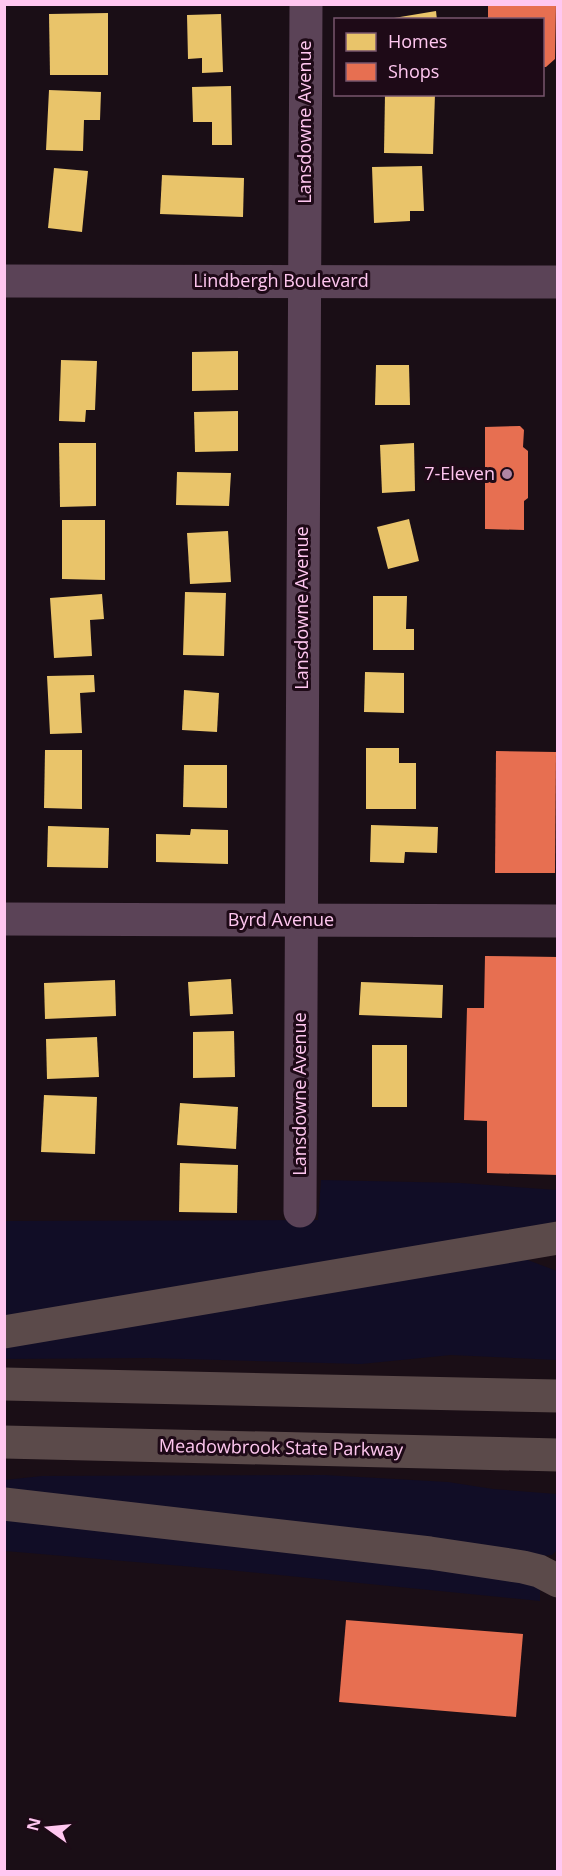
<svg xmlns="http://www.w3.org/2000/svg" width="562" height="1876" font-family="'Open Sans',sans-serif">
  <style>
    .green { fill: #110d26 }
    .homes { fill: #e9c46a }
    .shops { fill: #e76f51 }
    .lines { fill: none; stroke-linecap: round; stroke-linejoin: round }
    .minor { stroke: #5b4357; stroke-width: 33 }
    .highway { stroke: #5b4a4a; stroke-width: 33 }
    .poi-dot { fill: #af86a4; stroke: #1e0a17; stroke-width: 2 }
    .labels { text-anchor: middle; stroke-width: 6; stroke-linejoin: round; paint-order: stroke }
    .street-label { font-size: 18px; fill: #ffc7f0; stroke: #1e0a17 }
    .poi-label { font-size: 18px; fill: #ffc7f0; stroke: #1e0a17; text-anchor: end }
  </style>
  <rect width="100%" height="100%" fill="#1a0e16"/>
  <g class="green">
    <polygon points="321,1180 461,1183 557,1190 557,1220 547,1227 5,1317 5,1221 318,1220"/>
    <polygon points="525,1259 557,1271 557,1360 451,1355 361,1364 150,1358 5,1359 5,1343"/>
    <polygon points="324,1475 448,1482 493,1489 557,1494 557,1550 552,1555 532,1557 5,1490 5,1480 42,1476"/>
    <polygon points="4,1520 524,1577 540,1589 540,1601 218,1569 5,1551"/>
  </g>
  <g class="homes">
    <polygon points="436,11 437,20 394,20 394,18"/>
    <polygon points="108,13 108,75 50,75 49,14"/>
    <polygon points="221,14 223,72 202,73 202,58 188,59 187,15"/>
    <polygon points="231,86 232,145 212,145 212,122 193,122 192,87"/>
    <polygon points="49,90 101,92 100,120 84,120 83,151 46,150"/>
    <polygon points="385,94 435,94 433,154 384,153"/>
    <polygon points="422,166 424,211 410,211 410,221 374,223 372,167"/>
    <polygon points="54,168 88,171 82,232 48,228"/>
    <polygon points="162,175 244,178 243,217 160,214"/>
    <polygon points="238,351 238,390 192,391 192,352"/>
    <polygon points="61,360 97,361 95,410 86,410 85,422 59,421"/>
    <polygon points="376,365 409,365 410,405 375,405"/>
    <polygon points="238,411 238,451 195,452 194,412"/>
    <polygon points="59,443 96,443 96,506 60,507"/>
    <polygon points="414,443 415,491 382,493 380,445"/>
    <polygon points="177,472 231,473 229,506 176,505"/>
    <polygon points="409,519 419,561 388,569 377,527"/>
    <polygon points="62,520 105,520 105,580 62,579"/>
    <polygon points="228,531 231,582 190,584 187,533"/>
    <polygon points="185,592 226,593 224,656 183,655"/>
    <polygon points="102,594 104,619 90,620 92,656 54,658 50,598"/>
    <polygon points="373,596 407,596 406,629 414,629 414,650 373,650"/>
    <polygon points="365,672 404,673 404,713 364,712"/>
    <polygon points="94,675 95,692 80,693 82,733 50,734 47,676"/>
    <polygon points="184,690 219,693 217,732 182,730"/>
    <polygon points="366,748 399,748 399,763 416,763 416,809 366,809"/>
    <polygon points="45,750 82,750 82,809 44,808"/>
    <polygon points="184,765 227,765 227,808 183,807"/>
    <polygon points="371,825 438,827 437,853 405,852 404,863 370,862"/>
    <polygon points="48,826 109,828 108,868 47,867"/>
    <polygon points="191,829 228,830 228,864 156,862 156,834 190,835"/>
    <polygon points="231,979 233,1014 190,1016 188,982"/>
    <polygon points="115,980 116,1016 45,1019 44,983"/>
    <polygon points="361,982 443,985 442,1018 359,1015"/>
    <polygon points="234,1031 235,1077 193,1078 193,1032"/>
    <polygon points="97,1037 99,1077 47,1079 46,1039"/>
    <rect x="372" y="1045" width="35" height="62"/>
    <polygon points="44,1095 97,1097 95,1154 41,1152"/>
    <polygon points="180,1103 238,1107 236,1149 177,1145"/>
    <polygon points="180,1163 238,1165 237,1213 179,1212"/>
  </g>
  <g class="shops">
    <polygon points="488,4 556,4 555,59 546,67 542,67 542,20 488,20"/>
    <polygon points="520,426 524,430 523,447 528,451 528,498 524,501 524,530 485,529 485,427"/>
    <polygon points="496,751 556,752 555,873 495,873"/>
    <polygon points="485,956 558,957 558,1175 487,1173 487,1121 464,1120 467,1008 484,1008"/>
    <polygon points="346,1620 523,1634 516,1717 339,1702"/>
  </g>
  <g class="lines">
    <g class="minor">
      <polyline points="4,281 558,282"/>
      <polyline points="4,919 558,921"/>
      <polyline points="300,1211 306,4"/>
    </g>
    <g class="highway">
      <polyline points="4,1332 558,1238"/>
      <polyline points="4,1384 558,1396"/>
      <polyline points="4,1442 558,1455"/>
      <polyline points="4,1504 430,1553 523,1567 539,1571 558,1581"/>
    </g>
  </g>
  <circle class="poi-dot" cx="507" cy="474" r="6"/>
  <g class="labels">
    <g class="street-label">
      <text transform="translate(305 122) rotate(-90)" y="6">Lansdowne Avenue</text>
      <text x="281" y="287">Lindbergh Boulevard</text>
      <text transform="translate(302 608) rotate(-90)" y="6">Lansdowne Avenue</text>
      <text x="281" y="926">Byrd Avenue</text>
      <text transform="translate(300 1094) rotate(-90)" y="6">Lansdowne Avenue</text>
      <text transform="translate(281 1448) rotate(1)" y="6">Meadowbrook State Parkway</text>
    </g>
    <g class="poi-label">
      <text x="495" y="480">7-Eleven</text>
    </g>
  </g>
  <rect width="562" height="1876" fill="none" stroke="#ffc7f0" stroke-width="12"/>
  <rect x="334" y="18" width="210" height="78" fill="#1e0a17" stroke="#78566e" stroke-width="1.5"/>
  <rect x="346" y="33" width="30" height="18" fill="#e9c46a" stroke="#78566e" stroke-width="1.5"/>
  <text x="388" y="48" font-size="18" fill="#ffc7f0">Homes</text>
  <rect x="346" y="63" width="30" height="18" fill="#e76f51" stroke="#78566e" stroke-width="1.5"/>
  <text x="388" y="78" font-size="18" fill="#ffc7f0">Shops</text>
  <g transform="translate(48 1828) rotate(285)" stroke="#1e0a17" stroke-width="4.5" paint-order="stroke">
  <path d="M0-4.5L10 22L0 15L-10 22Z" fill="#ffc7f0"/>
  <text y="-9" font-size="16" font-weight="bold" text-anchor="middle" fill="#ffc7f0">N</text>
  </g>
</svg>
